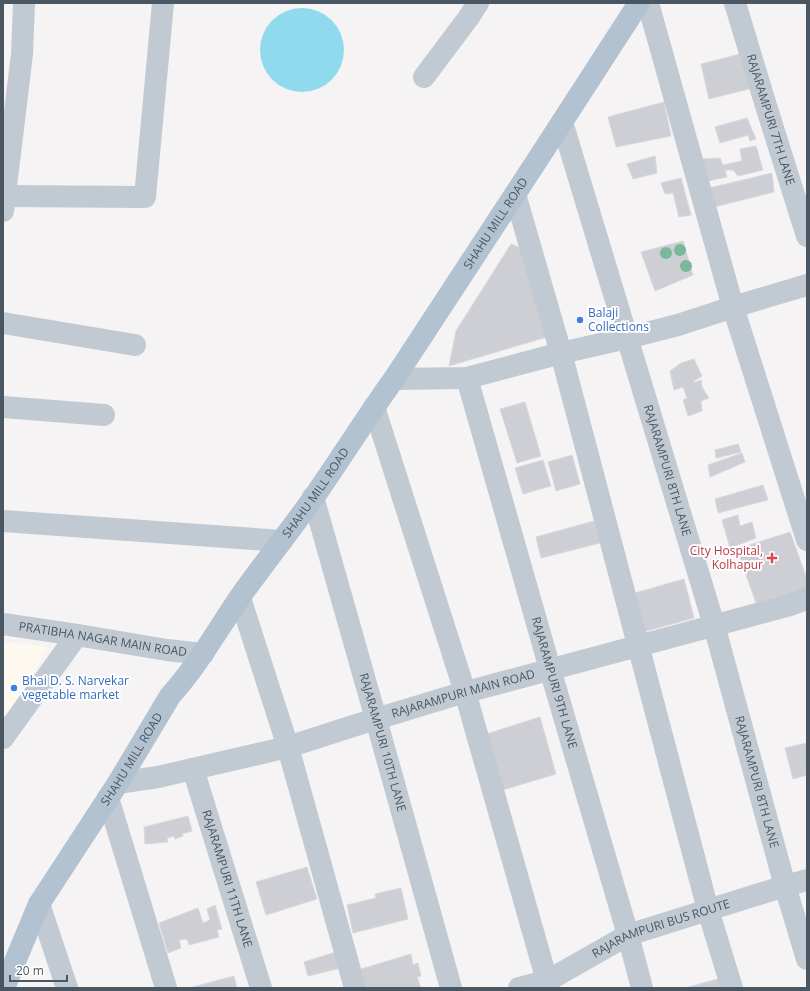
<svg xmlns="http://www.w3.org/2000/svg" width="810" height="991" font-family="'Open Sans',sans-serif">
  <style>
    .commercial { fill: #fdf9ef }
    .water { fill: #90daee }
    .building { fill: #cdcfd5; stroke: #d7d9de }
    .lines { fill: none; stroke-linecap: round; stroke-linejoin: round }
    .minor { stroke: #c1cad2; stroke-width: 22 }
    .major { stroke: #b3c2d1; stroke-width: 22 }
    .tree { fill: #7bb799 }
    .shop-dot { fill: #3f7fe0; stroke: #fff; stroke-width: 1.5 }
    .health-dot { fill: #e0444e; stroke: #fff; stroke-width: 1.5 }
    .labels { text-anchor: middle; stroke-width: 4; stroke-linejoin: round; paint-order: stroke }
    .street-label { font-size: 12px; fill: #4a5661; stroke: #fff }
    .shop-label { font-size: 12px; fill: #366cbe; stroke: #fff; text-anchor: start }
    .health-label { font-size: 12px; fill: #be3a42; stroke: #fff; text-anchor: end }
  </style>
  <rect width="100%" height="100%" fill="#f5f3f3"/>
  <polygon class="commercial" points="3,642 48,647 3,730"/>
  <circle class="water" cx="302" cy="50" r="42"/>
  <g class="building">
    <polygon points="744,53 753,88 709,99 701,64"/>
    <polygon points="664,102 671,136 616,147 608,117"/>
    <polygon points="747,118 756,139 750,141 748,135 720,143 715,127"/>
    <polygon points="756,146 763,170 738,176 733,170 725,170 727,177 708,181 702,159 720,158 723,165 742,161 740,149"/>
    <polygon points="655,156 657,173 633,179 627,164"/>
    <polygon points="772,173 774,192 710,208 705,189"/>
    <polygon points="681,178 691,215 679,217 673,193 665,194 661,183"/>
    <polygon points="683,241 693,275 655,291 641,252"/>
    <polygon points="511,244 526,250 547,337 449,366 456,331"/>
    <polygon points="694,359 702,376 694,381 694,383 701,380 702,387 709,398 701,401 702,411 688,416 683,400 687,398 683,387 674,390 670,371 681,363"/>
    <polygon points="525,402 541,456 517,463 500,409"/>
    <polygon points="738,444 741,452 716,458 715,450"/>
    <polygon points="742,453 745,462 710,477 708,465"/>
    <polygon points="572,455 580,484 556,491 548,462"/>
    <polygon points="543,460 551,486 523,494 515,468"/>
    <polygon points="763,485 768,500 718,513 715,499"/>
    <polygon points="738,515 740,526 752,522 756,538 730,548 722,520"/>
    <polygon points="594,521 600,543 541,558 536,537"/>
    <polygon points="790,532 807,579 807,590 757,606 737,549"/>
    <polygon points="684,579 694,618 639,633 628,595"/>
    <polygon points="540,717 556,774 496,792 480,736"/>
    <polygon points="807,743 807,775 793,779 785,748"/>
    <polygon points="188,816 192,831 182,834 183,836 175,839 174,836 167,838 168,842 145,844 144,827"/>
    <polygon points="307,867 317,899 266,915 256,882"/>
    <polygon points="401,888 408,919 353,933 347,905 376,898 375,894"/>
    <polygon points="215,905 222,929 217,930 219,937 189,945 187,939 179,940 181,948 168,953 159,923 198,908 203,923 210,920 207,909"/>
    <polygon points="336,952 341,968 308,976 304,962"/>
    <polygon points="411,954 413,965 418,963 421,976 417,977 421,988 360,988 358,970"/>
    <polygon points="234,976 237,988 189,988"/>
    <polygon points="725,977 728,988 685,988"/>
  </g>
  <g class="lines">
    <g class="minor">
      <polyline points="648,3 733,307 807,540"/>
      <path id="s1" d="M735,3L767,109L807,236"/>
      <polyline points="424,77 469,17 478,3"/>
      <path id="s2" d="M562,122L714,625L785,886L807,959"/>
      <polyline points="515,194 561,353 708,910 732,988"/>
      <polyline points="3,196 145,197 163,3"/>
      <polyline points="3,211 22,54 24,3"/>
      <polyline points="3,323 135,345"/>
      <path id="s3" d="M467,378L550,669L628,935L642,988"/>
      <polyline points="394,379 467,378 561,353 627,338 678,325 733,307 807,285"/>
      <polyline points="3,407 104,415"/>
      <polyline points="374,407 465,692 549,988"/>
      <path id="s4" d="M313,497L376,719L451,988"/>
      <polyline points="3,521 282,541"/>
      <polyline points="240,598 288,747 355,988"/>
      <path id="s5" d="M3,624L77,635L167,650L203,654"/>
      <polyline points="3,738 77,635"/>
      <path id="s6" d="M193,769L261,988"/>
      <path id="s7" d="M118,783L158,777L288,747L353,726L455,695L787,606L807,599"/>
      <polyline points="108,798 166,988"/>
      <polyline points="39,904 67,988"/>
      <path id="s8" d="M519,988L547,981L628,935L785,886L807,880"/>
    </g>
    <path class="major" id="s9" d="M4,988L39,904L118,783L170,696C197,666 217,631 240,597C264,563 290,531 314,497C341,458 366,418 394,379L538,159L639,3"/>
  </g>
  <g class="tree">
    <circle cx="680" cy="250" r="6"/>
    <circle cx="666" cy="253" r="6"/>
    <circle cx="686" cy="266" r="6"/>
  </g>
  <g class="shop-dot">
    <circle cx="580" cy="320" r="4"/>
    <circle cx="14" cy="688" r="4"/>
  </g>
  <path class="health-dot" d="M770 552h4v4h4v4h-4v4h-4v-4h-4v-4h4z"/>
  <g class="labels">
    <g class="street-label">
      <text dy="4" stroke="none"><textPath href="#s1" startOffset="122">RAJARAMPURI 7TH LANE</textPath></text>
      <text dy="4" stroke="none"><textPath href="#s9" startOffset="911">SHAHU MILL ROAD</textPath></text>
      <text dy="4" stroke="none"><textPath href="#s2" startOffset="364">RAJARAMPURI 8TH LANE</textPath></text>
      <text dy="4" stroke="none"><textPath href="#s9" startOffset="587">SHAHU MILL ROAD</textPath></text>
      <text dy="4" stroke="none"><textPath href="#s5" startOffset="101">PRATIBHA NAGAR MAIN ROAD</textPath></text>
      <text dy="4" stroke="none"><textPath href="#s3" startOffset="317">RAJARAMPURI 9TH LANE</textPath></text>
      <text dy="4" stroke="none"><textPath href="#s7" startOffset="357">RAJARAMPURI MAIN ROAD</textPath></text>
      <text dy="4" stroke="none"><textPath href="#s4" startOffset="255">RAJARAMPURI 10TH LANE</textPath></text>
      <text dy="4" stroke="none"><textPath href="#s9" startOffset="263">SHAHU MILL ROAD</textPath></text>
      <text dy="4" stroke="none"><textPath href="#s2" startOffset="688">RAJARAMPURI 8TH LANE</textPath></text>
      <text dy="4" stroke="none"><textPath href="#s6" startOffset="115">RAJARAMPURI 11TH LANE</textPath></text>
      <text dy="4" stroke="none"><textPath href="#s8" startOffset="155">RAJARAMPURI BUS ROUTE</textPath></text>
    </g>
    <g class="shop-label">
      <text x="588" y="317">Balaji<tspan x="588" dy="14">Collections</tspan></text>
      <text x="22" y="685">Bhai D. S. Narvekar<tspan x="22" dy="14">vegetable market</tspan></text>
    </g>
    <g class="health-label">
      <text x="763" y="555">City Hospital,<tspan x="763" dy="14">Kolhapur</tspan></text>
    </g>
  </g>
  <rect width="810" height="991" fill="none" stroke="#4a5661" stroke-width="8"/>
  <path d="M10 975v6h57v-6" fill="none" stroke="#4a5661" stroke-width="2"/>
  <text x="16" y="975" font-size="12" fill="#4a5661" stroke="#ffffff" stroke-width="3" paint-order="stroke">20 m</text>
</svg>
